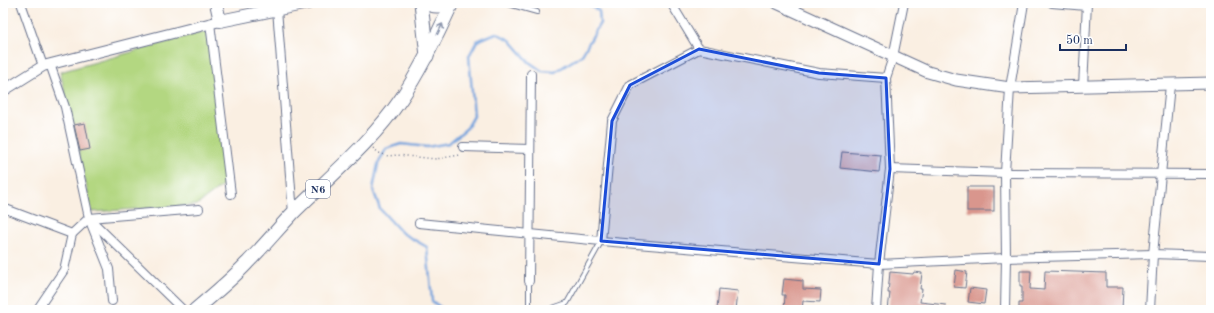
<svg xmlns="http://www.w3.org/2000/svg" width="1214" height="313" font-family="'Old Standard TT',serif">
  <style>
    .green { fill: #b3d781; stroke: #678370 }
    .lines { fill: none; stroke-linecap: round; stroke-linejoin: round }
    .stream { stroke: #73a2dd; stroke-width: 2.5 }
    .building { fill: #d9968d }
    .service-casing { stroke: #69728c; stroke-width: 6 }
    .minor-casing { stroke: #69728c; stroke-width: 10 }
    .tertiary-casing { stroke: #69728c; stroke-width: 12 }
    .secondary-casing { stroke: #69728c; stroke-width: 13 }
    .primary-casing { stroke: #69728c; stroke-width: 14 }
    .trunk-casing { stroke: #69728c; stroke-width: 15 }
    .path { stroke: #69728c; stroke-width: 1.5; stroke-dasharray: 1 3; stroke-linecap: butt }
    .service { stroke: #fff; stroke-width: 4 }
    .minor { stroke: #fff; stroke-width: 8 }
    .tertiary { stroke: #fff; stroke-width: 10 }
    .secondary { stroke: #fff; stroke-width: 11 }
    .primary { stroke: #fff; stroke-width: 12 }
    .trunk { stroke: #fff; stroke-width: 13 }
    .oneway { stroke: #8d97ae }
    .marked { fill: #1d4ed8; fill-opacity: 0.2; stroke: #1d4ed8; stroke-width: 3; stroke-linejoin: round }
    .labels { text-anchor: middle; stroke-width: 3; stroke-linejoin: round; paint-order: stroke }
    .shield { fill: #fff; stroke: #5f6d8e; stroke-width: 1 }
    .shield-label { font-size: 11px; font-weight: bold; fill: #1b2f5e }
  </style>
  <rect width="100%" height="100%" fill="#fff"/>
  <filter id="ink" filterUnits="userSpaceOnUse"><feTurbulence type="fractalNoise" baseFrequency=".025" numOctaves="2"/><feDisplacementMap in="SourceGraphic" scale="8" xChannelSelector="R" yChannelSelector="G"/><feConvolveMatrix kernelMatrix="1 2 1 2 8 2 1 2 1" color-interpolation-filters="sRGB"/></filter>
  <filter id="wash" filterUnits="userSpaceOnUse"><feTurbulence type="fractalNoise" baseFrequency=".012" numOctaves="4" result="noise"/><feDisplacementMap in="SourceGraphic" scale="16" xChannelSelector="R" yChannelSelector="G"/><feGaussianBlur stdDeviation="0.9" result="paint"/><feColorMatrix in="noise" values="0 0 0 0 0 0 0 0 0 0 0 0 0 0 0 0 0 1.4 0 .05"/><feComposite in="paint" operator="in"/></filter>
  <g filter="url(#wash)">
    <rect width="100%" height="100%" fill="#faefe2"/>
    <polygon class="green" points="207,31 226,183 197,205 92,212 73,125 60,72"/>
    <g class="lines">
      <polyline class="stream" points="444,310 432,301 427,247 402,233 380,209 373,189 378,164 386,149 401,144 427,147 449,143 467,128 474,116 469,56 477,41 496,33 510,40 529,62 542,71 555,72 582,55 600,23 599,11 586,3"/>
    </g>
    <g id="blocks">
      <g class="building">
        <polygon points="85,123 90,149 80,151 74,125"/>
        <polygon points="842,152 881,155 879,172 840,168"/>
        <rect x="967" y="187" width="27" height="24"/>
        <polygon points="956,270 967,272 965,288 954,287"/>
        <polygon points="1020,271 1031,271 1030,289 1044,290 1045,271 1106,273 1106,287 1123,287 1122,310 1019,310 1019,303 1022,303 1022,286 1020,286"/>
        <polygon points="890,272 913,274 914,272 922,273 920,289 922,289 920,302 946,305 945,310 888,310 890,293 888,293"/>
        <polygon points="784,279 803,281 803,289 821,290 820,302 803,301 802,310 784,310 785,295 782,295"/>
        <polygon points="970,288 986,290 984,304 968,302"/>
        <polygon points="719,289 738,291 736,310 717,310"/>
      </g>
    </g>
  </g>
  <g filter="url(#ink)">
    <use href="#blocks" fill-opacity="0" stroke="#69728c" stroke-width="1"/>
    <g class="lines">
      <g class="service-casing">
        <g id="service">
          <polyline points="505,3 537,12"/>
          <polyline points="529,281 529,310"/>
          <polyline points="547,310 567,303 601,242"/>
        </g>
      </g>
      <g class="minor-casing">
        <g id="minor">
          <polyline points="21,3 43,66"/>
          <polyline points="671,3 699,49 819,73 886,78"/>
          <polyline points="1052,3 1086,6"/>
          <polyline points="277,9 293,214"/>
          <polyline points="210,23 231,194"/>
          <polyline points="50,64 65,107 89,218 183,310"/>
          <polyline points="1083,87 1087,3"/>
          <polyline points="463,147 530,149"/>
          <polyline points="890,169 1005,173 1211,174"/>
          <polyline points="3,208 72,234 89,218 199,209"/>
          <polyline points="90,221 109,269 112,301"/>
          <polyline points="419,223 601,241 879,264 1006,258 1153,254 1211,256"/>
          <polyline points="601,241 612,121 630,85 699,49"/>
          <polyline points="529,281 531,74"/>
          <polyline points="3,309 5,310"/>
          <polyline points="37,310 64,270 72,234"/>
          <polyline points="876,310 879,264 890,169 886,78 893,57 904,3"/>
          <polyline points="1005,310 1006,258 1005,173 1010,88 1024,3"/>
          <polyline points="1150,310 1153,254 1170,85"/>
        </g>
      </g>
      <g class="tertiary-casing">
        <polyline id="tertiary" points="3,91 43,66 220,21"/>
      </g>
      <g class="secondary-casing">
        <polyline id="secondary" points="777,3 928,72 956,80 1010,88 1211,83"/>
      </g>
      <g class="primary-casing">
        <polyline id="primary" points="216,3 220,21 308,3"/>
      </g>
      <g class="trunk-casing">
        <g id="trunk">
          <polyline points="421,3 427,56"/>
          <path d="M427,3C434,8 442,6 450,3"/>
          <path d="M195,310C213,295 231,280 247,263C263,247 277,230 292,214C329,177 371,143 401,99C421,69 437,36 452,3"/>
        </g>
      </g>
      <polyline class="path" points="373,148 379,153 388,156 397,155 436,159 460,155"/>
      <use href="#service" class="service"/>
      <use href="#minor" class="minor"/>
      <use href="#tertiary" class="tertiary"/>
      <use href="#secondary" class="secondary"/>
      <use href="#primary" class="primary"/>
      <use href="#trunk" class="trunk"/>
    </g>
    <defs><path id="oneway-shaft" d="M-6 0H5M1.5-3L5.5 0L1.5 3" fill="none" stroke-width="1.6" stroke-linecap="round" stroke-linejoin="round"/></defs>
    <use class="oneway" href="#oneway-shaft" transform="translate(440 29) rotate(-64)"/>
  </g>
  <path class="marked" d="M699,49L819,73L886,78L890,169L879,264L601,241L612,121L630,85Z"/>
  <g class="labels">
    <rect class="shield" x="306" y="180" width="24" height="18" rx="3"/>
    <g class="shield-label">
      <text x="318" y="193">N6</text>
    </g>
  </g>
  <rect width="1214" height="313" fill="none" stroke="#fff" stroke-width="16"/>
  <path d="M1060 44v6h66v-6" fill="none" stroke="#1b2f5e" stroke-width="2"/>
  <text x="1066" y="44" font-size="12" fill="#1b2f5e" stroke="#ffffff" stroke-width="3" paint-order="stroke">50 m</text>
</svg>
